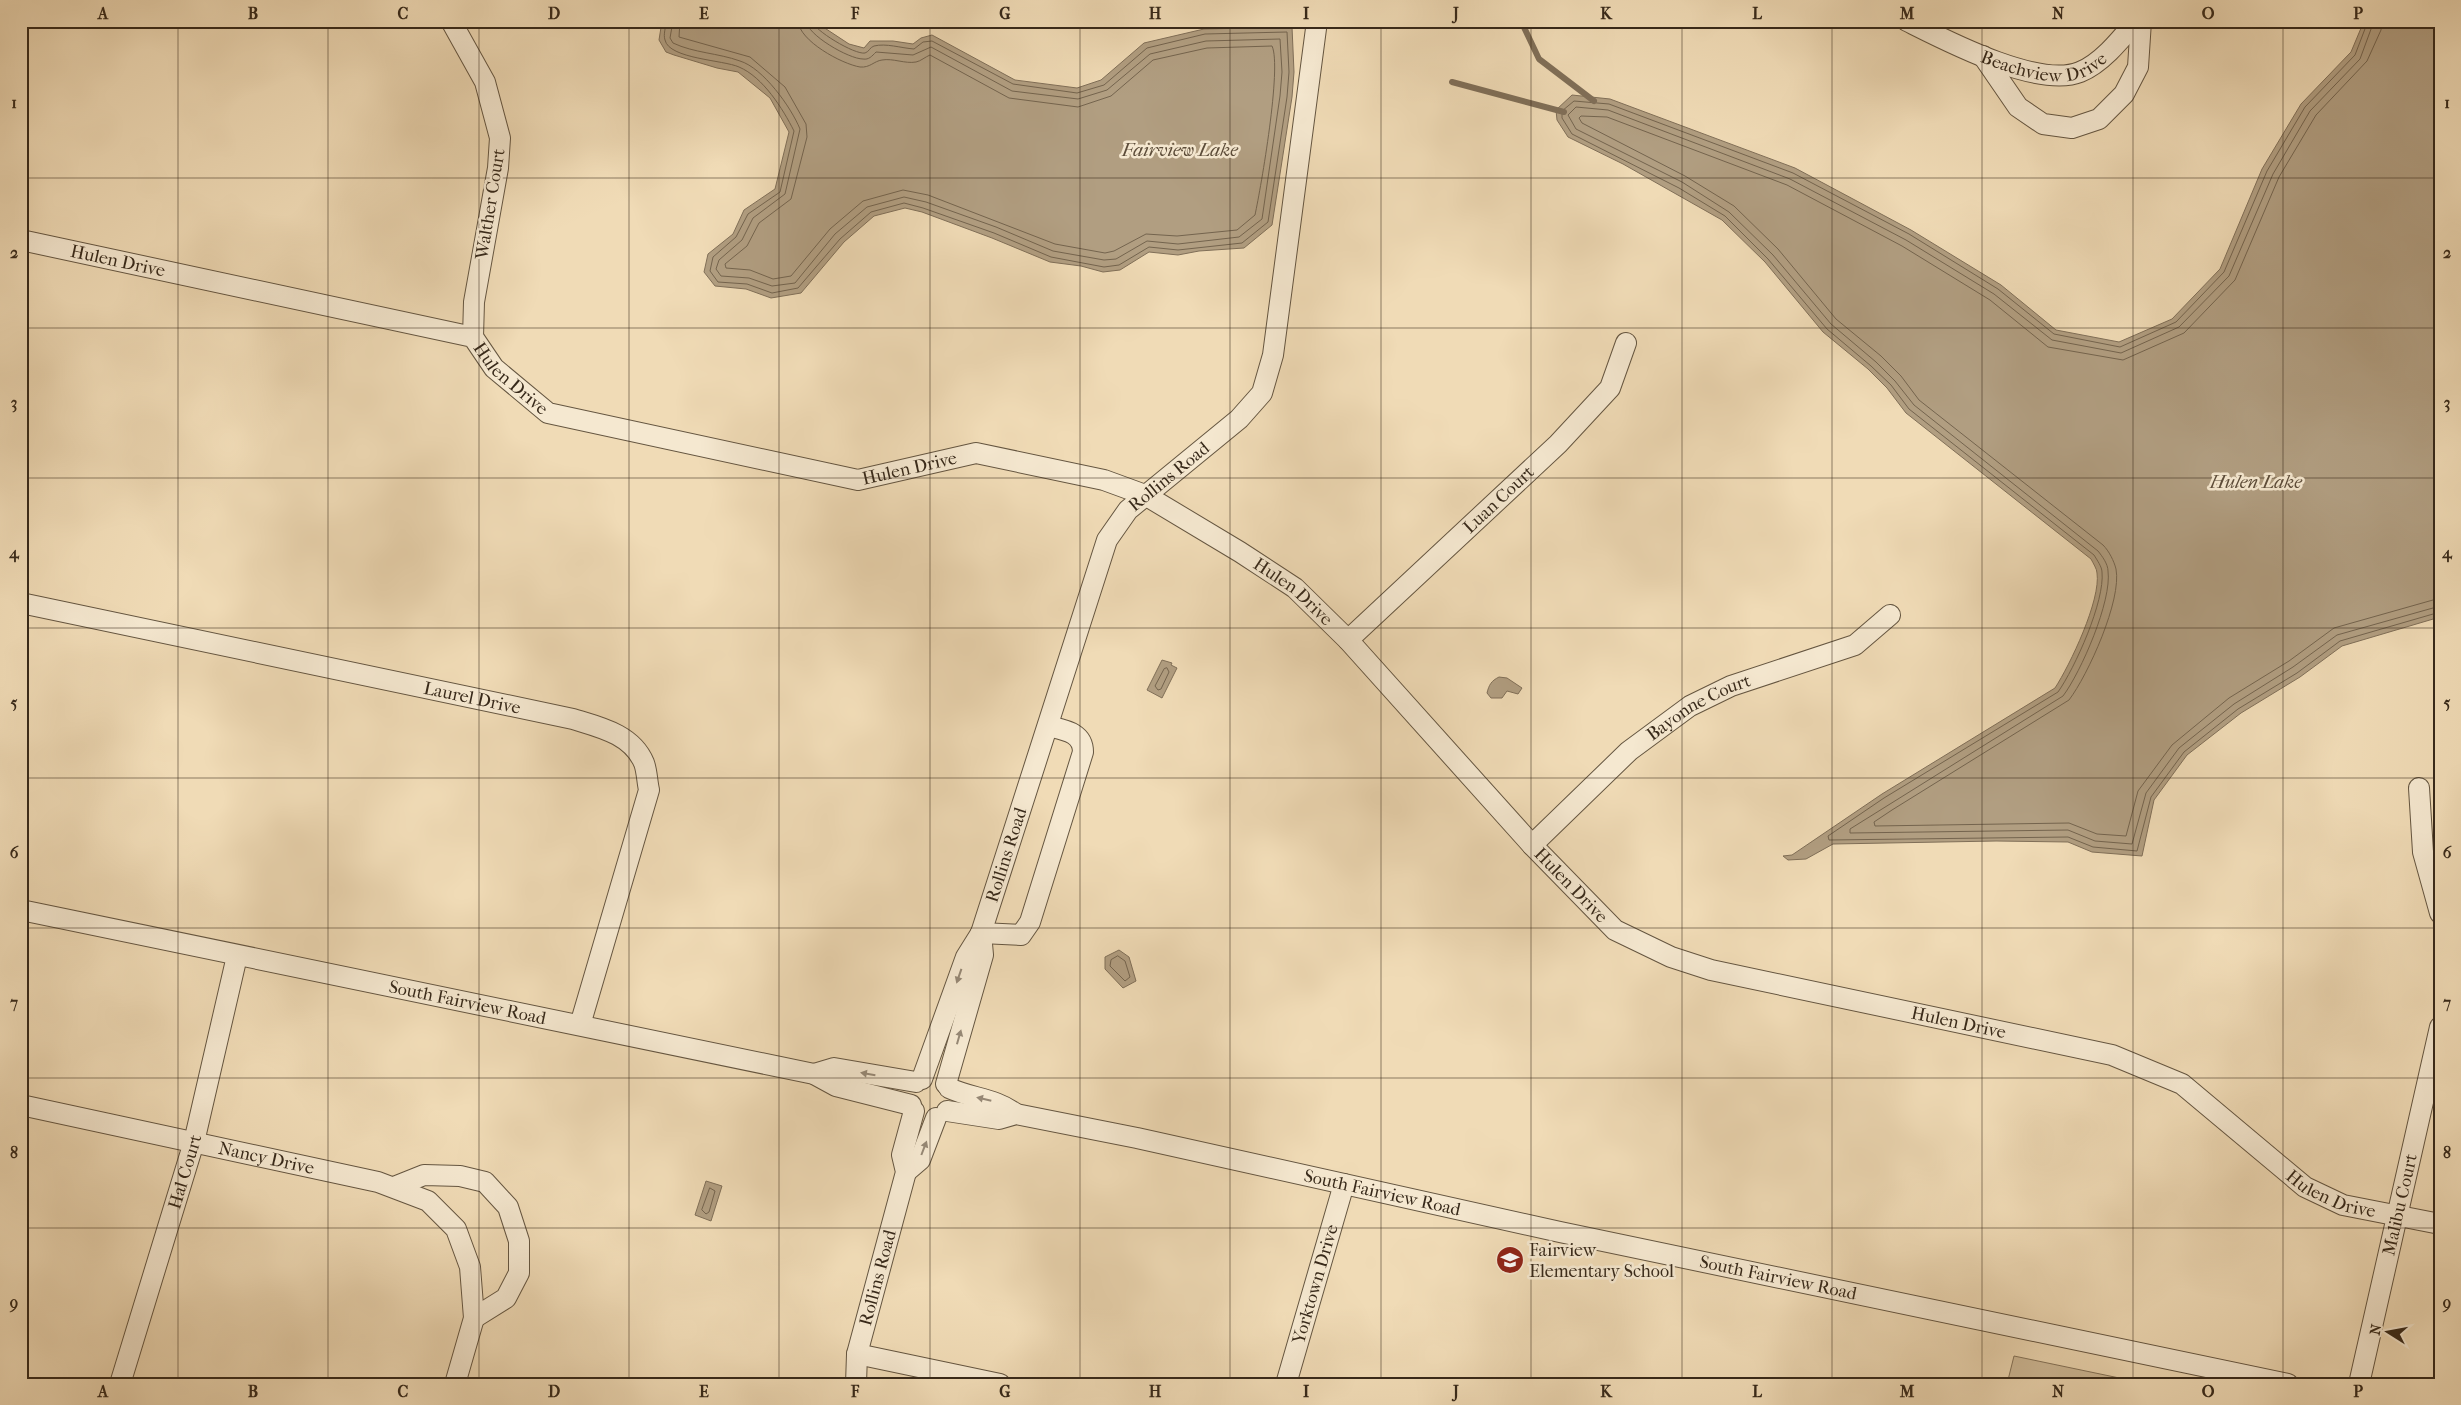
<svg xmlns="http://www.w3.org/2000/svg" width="2461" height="1405" font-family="'IM FELL French Canon',serif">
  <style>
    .green { fill: #d1bd9b; stroke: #84735a }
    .water { fill: #b19e81; stroke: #806f58 }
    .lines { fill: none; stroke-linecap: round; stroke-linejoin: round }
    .shore { stroke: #74644e; stroke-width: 1 }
    .stream { stroke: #806f58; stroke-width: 6 }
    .minor-casing { stroke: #655641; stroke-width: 22 }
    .minor { stroke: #f5e8d0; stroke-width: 20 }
    .oneway { fill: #968875 }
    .grid { fill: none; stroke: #37291a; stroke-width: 1; stroke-opacity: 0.55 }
    .labels { text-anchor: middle; stroke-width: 5; stroke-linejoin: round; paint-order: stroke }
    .street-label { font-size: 18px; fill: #37291a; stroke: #f5e8d0 }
    .poi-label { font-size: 18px; fill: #37291a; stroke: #f5e8d0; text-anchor: start }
    .water-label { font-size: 19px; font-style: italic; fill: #5c4c39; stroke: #f5e8d0 }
    .neatline { fill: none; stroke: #37291a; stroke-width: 2 }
    .grid-label { font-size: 16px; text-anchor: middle; font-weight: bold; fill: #37291a }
  </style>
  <rect width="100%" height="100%" fill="#f0dbb6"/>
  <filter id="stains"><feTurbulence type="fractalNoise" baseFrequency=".004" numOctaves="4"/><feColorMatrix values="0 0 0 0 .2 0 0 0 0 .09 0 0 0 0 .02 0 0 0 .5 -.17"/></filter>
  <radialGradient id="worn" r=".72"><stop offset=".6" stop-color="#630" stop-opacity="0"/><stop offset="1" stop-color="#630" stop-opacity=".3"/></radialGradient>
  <polygon class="green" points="2014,1356 2148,1384 2007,1384"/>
  <g class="water">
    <polygon points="662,21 814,21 849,44 864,48 870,41 893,41 913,44 921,38 932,35 1015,80 1077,88 1101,80 1144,43 1204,29 1292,27 1294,72 1292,97 1272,225 1244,248 1199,251 1178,255 1149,252 1120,270 1103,272 1081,266 1050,262 992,238 922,212 905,208 874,216 844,242 801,293 771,298 746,289 715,286 704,272 708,254 733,234 744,210 775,189 789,132 770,98 738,72 717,68 674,55 666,52 659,40"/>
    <path d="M2364,21H2440V617L2342,646L2300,677L2241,713L2187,755L2154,800L2142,856L2092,852L2068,842L1996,841L1833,844L1806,859L1788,860L1783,856L1792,855L1882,794L2055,688C2070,665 2101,600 2097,573C2097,569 2093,563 2091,559L1906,413L1887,388L1868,369L1823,332L1765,262L1722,220L1623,164L1568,137L1557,120L1556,110L1572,95L1610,99L1795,168L1911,230L2001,285L2056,330L2119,342L2172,319L2220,269L2262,169L2301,104L2351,52Z"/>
    <polygon points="1162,660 1172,663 1171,665 1177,668 1162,698 1147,690"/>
    <path d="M1499,677L1507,678L1522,688L1518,694L1507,691L1502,698H1491L1487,693C1489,685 1491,681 1499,677Z"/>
    <polygon points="1119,950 1129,957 1136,981 1123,988 1105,969 1105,957"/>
    <polygon points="706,1181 722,1186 711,1221 695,1215"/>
  </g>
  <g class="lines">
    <g class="shore">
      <path d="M666,21C666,28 663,34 665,40C669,59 724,60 739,67C763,77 783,109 794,131L780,192L748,214L736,237L713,257L710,271L718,282L747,284L772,293L798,288L840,239L871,212L904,203L923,208L994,233L1051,257L1104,267L1119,265L1149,247L1178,250L1242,243L1268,222L1287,97L1289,72L1287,32L1205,34L1147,48L1104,85L1077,93L1013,84L932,41L923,42L914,49C901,48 886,43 874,46C870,47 869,52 865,53C855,55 813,30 812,21"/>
      <path d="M673,21L670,38L673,43C694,53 718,53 740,61C763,68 791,107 800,129L785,194L753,218L742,240L719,260L716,269L721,276L749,278L772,286L795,283L835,234L867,207L904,197L926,202L996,227L1053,251L1104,260L1116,259L1147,241L1178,244L1239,237L1262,219L1280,96L1282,72L1280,39L1206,41L1150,54L1107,90L1078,99L1012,91L931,47L913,55L876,52C872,56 869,60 863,59C849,59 807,35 806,21"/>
      <path d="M680,21L679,37L750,57L785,87L806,124L807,137L791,199L759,223L747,246L725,264L726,268L750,270L773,279L791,276L830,229L863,201L903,190L928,195L1055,244L1105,253L1114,251L1146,234L1177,236L1237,230L1255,215C1261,187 1282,67 1272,46L1207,48L1153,60L1111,96L1078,107L1009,98L930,55C925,57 921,61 916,62C905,64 893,58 882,60C874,61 870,68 860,67C842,64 799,41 798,21"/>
      <path d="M2368,21L2355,55L2305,107L2267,171L2224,272L2176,322L2120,347L2054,334L1998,289L1909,234L1793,173L1609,104L1574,101L1562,111V118L1572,134L1679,188L1725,216L1768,259L1827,329L1871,366L1891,385L1909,409L2094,555C2097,560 2102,567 2102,572C2105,601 2075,668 2058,692L1884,798L1828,836L1829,840L2068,837L2093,847L2137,851L2151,797L2184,752L2238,709L2297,673L2340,641L2440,612"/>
      <path d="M2374,21L2360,59L2310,111L2273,174L2229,276L2179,327L2121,353L2052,340L1994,294L1906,240L1790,179L1608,110L1576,107L1568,115L1576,129L1682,182L1729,212L1773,255L1831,324L1876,362L1895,381L1914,405L2098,551C2102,556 2108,564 2108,571C2112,601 2081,672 2063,696L1850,829V833L2068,830L2095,841L2132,844L2146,793L2179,748L2234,704L2293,667L2337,635L2440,606"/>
      <path d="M2382,21L2381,30L2367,61L2316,115L2279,177L2235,280L2184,333L2123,360L2048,347L1990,300L1902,246L1787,185L1607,117L1581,116L1579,118L1582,123L1685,176L1734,206L1778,249L1836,319L1881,356L1901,376L1919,400L2103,545C2109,551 2114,561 2116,569C2122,600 2088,675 2069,700L1892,810L1874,822L1875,826L2069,823L2097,834L2126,836L2138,791L2172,745L2229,698L2289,661L2334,628L2440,598"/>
      <polygon points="1167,668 1169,672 1161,689 1158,690 1155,686 1164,669"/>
      <polygon points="1118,956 1125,961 1130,977 1125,981 1110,966 1111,960"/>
      <polygon points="710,1188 715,1191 709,1212 706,1214 702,1210"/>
    </g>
    <g class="stream">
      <polyline points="1521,21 1539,59 1594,101"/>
      <polyline points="1452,82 1564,112"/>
    </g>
    <g class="minor-casing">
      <g id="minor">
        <polyline points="451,21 485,82 500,138 498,168 474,302 473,337"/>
        <path id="s1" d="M1907,21C1945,40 2038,89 2080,72C2102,63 2121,39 2136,21"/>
        <polyline points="1983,56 2018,107 2043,124 2072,128 2099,119 2124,94 2138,67 2141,21"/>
        <path id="s2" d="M21,240L473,337L494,368L548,413L858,480L976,453L1104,480L1145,495L1240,552L1295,588L1348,640L1532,845L1615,930L1671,957L1711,970L2112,1055L2182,1084L2305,1187L2343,1205L2440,1224"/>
        <path id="s3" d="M21,603L573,719C599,727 632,734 644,763C647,771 647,781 649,790L580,1025"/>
        <path id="s4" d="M1348,640L1558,444L1610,388L1626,343"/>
        <polyline points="2419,788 2423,852 2440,913"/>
        <path id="s5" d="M1532,845L1629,751L1690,706L1731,686L1855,645L1890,615"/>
        <path id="s6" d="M21,910L814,1074L836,1086L911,1105"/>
        <path d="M981,933L1021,935L1030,922L1083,752C1083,732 1064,730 1048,726"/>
        <polyline points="814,1074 834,1068 916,1082"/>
        <path id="s7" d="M922,1079L966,957L981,933L1107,540L1128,510L1239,419L1262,393L1273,355L1317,21"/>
        <polyline points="946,1084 983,955 981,933"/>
        <path d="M949,1088C973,1099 995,1098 1016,1114"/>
        <path id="s8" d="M21,1105L378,1182L428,1201L456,1229L470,1267L474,1318L455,1384"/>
        <path id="s9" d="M947,1111L999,1119L1016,1114L1137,1138L1560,1232L2288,1384"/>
        <polyline points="906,1172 920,1160 936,1118"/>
        <polyline points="394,1187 424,1175 460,1176 485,1182 508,1207 519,1241 519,1273 506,1298 474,1318"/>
        <polyline points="857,1354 1000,1384"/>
        <path id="s10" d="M120,1384L194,1142L237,956"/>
        <path id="s11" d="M856,1384L857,1354L906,1172L902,1155L914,1111"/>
        <path id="s12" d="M1286,1384L1344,1184"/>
        <path id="s13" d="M2359,1384L2440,1027"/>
      </g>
    </g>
    <use href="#minor" class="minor"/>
  </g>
  <defs><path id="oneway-solid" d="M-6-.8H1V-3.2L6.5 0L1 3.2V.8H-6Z" transform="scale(1.25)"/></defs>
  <g class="oneway">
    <use href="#oneway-solid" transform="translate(959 976) rotate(109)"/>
    <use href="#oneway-solid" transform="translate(959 1037) rotate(-74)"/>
    <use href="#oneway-solid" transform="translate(868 1074) rotate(-170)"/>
    <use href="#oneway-solid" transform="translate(984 1099) rotate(-167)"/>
    <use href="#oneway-solid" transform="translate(924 1148) rotate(-69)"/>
  </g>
  <path class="grid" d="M178,21V1384M328,21V1384M479,21V1384M629,21V1384M779,21V1384M930,21V1384M1080,21V1384M1230,21V1384M1381,21V1384M1531,21V1384M1682,21V1384M1832,21V1384M1982,21V1384M2133,21V1384M2283,21V1384M21,178H2440M21,328H2440M21,478H2440M21,628H2440M21,778H2440M21,928H2440M21,1078H2440M21,1228H2440"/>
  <defs>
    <g id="school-disc" transform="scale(1.4375)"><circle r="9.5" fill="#8f2418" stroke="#f5e8d0"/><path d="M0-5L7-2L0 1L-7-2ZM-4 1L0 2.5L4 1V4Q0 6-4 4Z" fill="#fff"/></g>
  </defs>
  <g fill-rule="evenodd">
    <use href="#school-disc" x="1510" y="1260"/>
  </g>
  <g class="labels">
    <g class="street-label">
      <text dy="6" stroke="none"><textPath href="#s1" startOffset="148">Beachview Drive</textPath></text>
      <text transform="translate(490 204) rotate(-81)" y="6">Walther Court</text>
      <text dy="6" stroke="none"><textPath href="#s2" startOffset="99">Hulen Drive</textPath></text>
      <text dy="6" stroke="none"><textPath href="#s2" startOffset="519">Hulen Drive</textPath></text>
      <text dy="6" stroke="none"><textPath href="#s2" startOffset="940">Hulen Drive</textPath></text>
      <text dy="6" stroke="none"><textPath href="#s7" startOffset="660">Rollins Road</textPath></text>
      <text dy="6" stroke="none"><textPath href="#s4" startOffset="206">Luan Court</textPath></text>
      <text dy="6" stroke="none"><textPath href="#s2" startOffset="1360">Hulen Drive</textPath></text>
      <text dy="6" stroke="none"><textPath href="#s3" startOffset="461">Laurel Drive</textPath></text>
      <text dy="6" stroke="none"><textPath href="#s5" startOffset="218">Bayonne Court</textPath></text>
      <text dy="6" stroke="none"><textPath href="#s7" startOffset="240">Rollins Road</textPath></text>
      <text dy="6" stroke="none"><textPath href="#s2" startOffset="1765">Hulen Drive</textPath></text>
      <text dy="6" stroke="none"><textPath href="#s6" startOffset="456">South Fairview Road</textPath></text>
      <text dy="6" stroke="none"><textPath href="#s2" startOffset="2185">Hulen Drive</textPath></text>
      <text dy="6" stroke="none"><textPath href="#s8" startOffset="251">Nancy Drive</textPath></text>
      <text dy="6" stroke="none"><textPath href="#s10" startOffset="222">Hal Court</textPath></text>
      <text dy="6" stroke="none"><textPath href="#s2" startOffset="2605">Hulen Drive</textPath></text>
      <text dy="6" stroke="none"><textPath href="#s9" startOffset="445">South Fairview Road</textPath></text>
      <text dy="6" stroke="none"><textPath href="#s13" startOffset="184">Malibu Court</textPath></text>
      <text dy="6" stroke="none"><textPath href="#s11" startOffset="109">Rollins Road</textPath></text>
      <text dy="6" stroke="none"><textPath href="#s9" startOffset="850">South Fairview Road</textPath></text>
      <text dy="6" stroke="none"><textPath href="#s12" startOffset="104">Yorktown Drive</textPath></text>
    </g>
    <g class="poi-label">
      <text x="1529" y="1256">Fairview<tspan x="1529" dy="21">Elementary School</tspan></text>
    </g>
    <g class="water-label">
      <text x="1180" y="156">Fairview Lake</text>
      <text x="2256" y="488">Hulen Lake</text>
    </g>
  </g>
  <rect width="2461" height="1405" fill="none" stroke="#f0dbb6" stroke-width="55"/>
  <g transform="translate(2388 1332) rotate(281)" stroke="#f5e8d0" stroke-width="4" paint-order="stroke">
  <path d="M0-4L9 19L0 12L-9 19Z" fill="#37291a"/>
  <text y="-8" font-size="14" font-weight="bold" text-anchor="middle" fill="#37291a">N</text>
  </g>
  <rect x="28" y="28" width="2406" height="1350" class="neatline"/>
  <g class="grid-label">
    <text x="103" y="19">A</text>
    <text x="253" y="19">B</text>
    <text x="403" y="19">C</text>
    <text x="554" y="19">D</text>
    <text x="704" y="19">E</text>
    <text x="855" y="19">F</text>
    <text x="1005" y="19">G</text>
    <text x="1155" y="19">H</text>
    <text x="1306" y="19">I</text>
    <text x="1456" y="19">J</text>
    <text x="1606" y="19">K</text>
    <text x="1757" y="19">L</text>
    <text x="1907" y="19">M</text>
    <text x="2058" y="19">N</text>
    <text x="2208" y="19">O</text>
    <text x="2358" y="19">P</text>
    <text x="14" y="108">1</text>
    <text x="2447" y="108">1</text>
    <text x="14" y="258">2</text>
    <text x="2447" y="258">2</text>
    <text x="14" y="408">3</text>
    <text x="2447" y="408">3</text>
    <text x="14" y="558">4</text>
    <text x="2447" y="558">4</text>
    <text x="14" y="708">5</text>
    <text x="2447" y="708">5</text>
    <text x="14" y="858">6</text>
    <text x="2447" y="858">6</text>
    <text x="14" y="1008">7</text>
    <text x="2447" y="1008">7</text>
    <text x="14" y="1158">8</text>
    <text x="2447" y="1158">8</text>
    <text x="14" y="1308">9</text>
    <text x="2447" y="1308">9</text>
    <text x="103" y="1397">A</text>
    <text x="253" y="1397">B</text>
    <text x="403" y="1397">C</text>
    <text x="554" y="1397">D</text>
    <text x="704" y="1397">E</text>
    <text x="855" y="1397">F</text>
    <text x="1005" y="1397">G</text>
    <text x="1155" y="1397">H</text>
    <text x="1306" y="1397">I</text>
    <text x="1456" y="1397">J</text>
    <text x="1606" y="1397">K</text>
    <text x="1757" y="1397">L</text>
    <text x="1907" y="1397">M</text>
    <text x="2058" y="1397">N</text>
    <text x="2208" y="1397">O</text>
    <text x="2358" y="1397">P</text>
  </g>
  <rect width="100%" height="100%" filter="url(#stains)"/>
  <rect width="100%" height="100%" fill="url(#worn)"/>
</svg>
